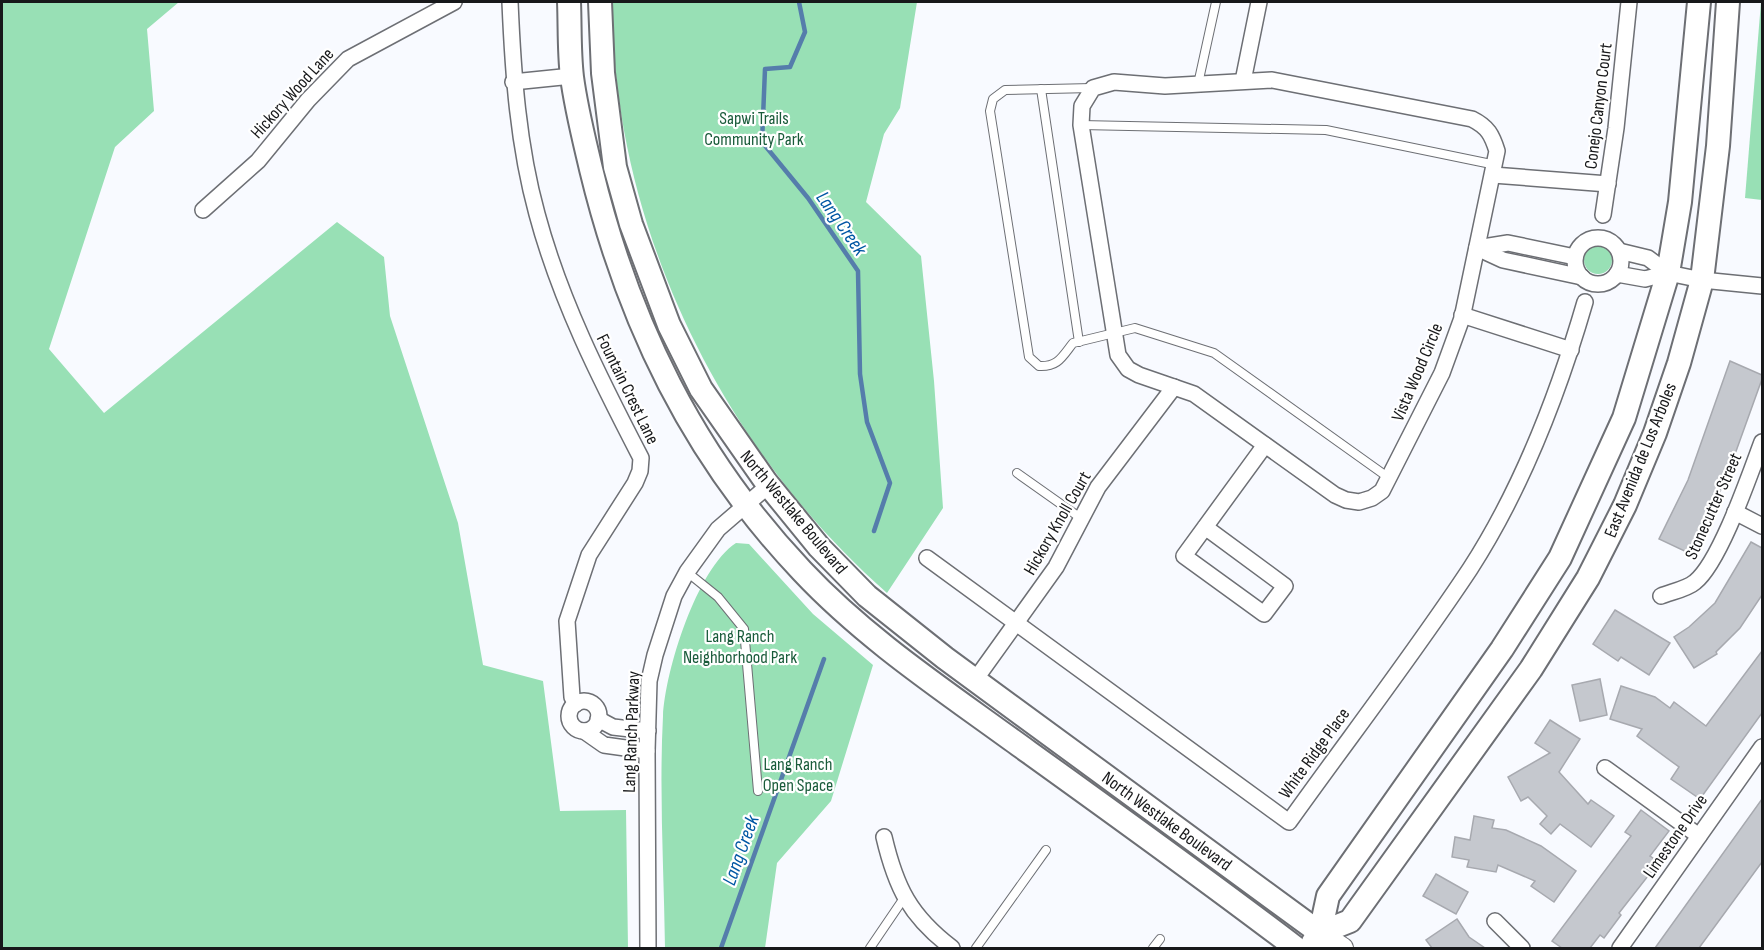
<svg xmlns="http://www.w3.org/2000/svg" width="1764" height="950" font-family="'Sofia Sans Condensed',sans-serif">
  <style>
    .green { fill: #98e0b5 }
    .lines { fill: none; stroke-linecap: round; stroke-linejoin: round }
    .stream { stroke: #557dab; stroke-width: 4.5 }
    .building { fill: #c5c8ce; stroke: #a7a9af; stroke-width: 1.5 }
    .service-casing { stroke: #6d6f74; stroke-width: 10 }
    .minor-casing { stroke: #6d6f74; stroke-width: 18 }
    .tertiary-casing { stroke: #6d6f74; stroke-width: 22 }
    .secondary-casing { stroke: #6d6f74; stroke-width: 26 }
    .service { stroke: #fff; stroke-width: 8 }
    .minor { stroke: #fff; stroke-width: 15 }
    .tertiary { stroke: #fff; stroke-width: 20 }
    .secondary { stroke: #fff; stroke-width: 22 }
    .labels { text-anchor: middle; stroke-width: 4.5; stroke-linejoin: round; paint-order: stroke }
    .street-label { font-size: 18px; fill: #17181a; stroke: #fff }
    .park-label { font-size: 18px; fill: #195b3a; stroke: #fff }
    .water-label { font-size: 20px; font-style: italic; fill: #0057a4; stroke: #fff }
  </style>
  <rect width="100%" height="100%" fill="#f8faff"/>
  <g class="green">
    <polygon points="2,2 179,2 147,29 154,111 115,147 49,349 104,413 337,222 384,257 390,316 458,523 483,665 543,681 560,811 626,810 628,948 2,948"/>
    <path d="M612,2H917L900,108L884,134L866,202L921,256L934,381L943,508L887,593C720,446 613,226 612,2Z"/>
    <polygon points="1761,2 1762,2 1762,200 1745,198"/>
    <circle cx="1598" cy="260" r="14"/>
    <path d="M736,543L749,544L813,614L873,665L831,801L777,863L765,948H665C664,871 659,793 663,716C665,671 697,568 736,543Z"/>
  </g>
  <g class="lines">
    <g class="stream">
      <polyline points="799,2 805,32 790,67 765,69 762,142 808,198 858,271 860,374 867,422 890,483 874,531"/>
      <polyline points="721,948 824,659"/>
    </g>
  </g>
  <g class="building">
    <polygon points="1730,361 1762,375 1762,379 1730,468 1693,555 1659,539 1688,480"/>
    <polygon points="1751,542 1762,548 1762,595 1740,628 1716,652 1717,654 1694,668 1674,637 1689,627 1715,603"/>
    <polygon points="1615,610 1670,643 1649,675 1621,657 1618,661 1593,644"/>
    <polygon points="1762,651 1762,713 1700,799 1671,779 1679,767 1637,736 1642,729 1610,719 1621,686 1655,697 1670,708 1674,702 1706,726"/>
    <polygon points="1600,679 1607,715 1580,721 1572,685"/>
    <polygon points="1550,720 1580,739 1559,772 1588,804 1591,800 1614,816 1591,847 1560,824 1551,834 1540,824 1547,816 1528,797 1521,801 1508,777 1550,753 1535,743"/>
    <polygon points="1762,799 1762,862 1699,948 1655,948"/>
    <polygon points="1641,810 1669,831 1650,856 1659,862 1619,913 1621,915 1604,938 1600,935 1590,948 1562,948 1552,941 1631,836 1625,832"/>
    <polygon points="1474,816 1494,820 1492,828 1506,830 1541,846 1576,871 1554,902 1531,886 1535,881 1498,865 1496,872 1467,867 1469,860 1452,857 1455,837 1470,840"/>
    <polygon points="1436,874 1468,892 1456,914 1423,896"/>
    <polygon points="1457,919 1469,937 1485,948 1432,948 1426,940"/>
  </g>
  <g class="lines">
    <g class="service-casing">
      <g id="service">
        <polyline points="1198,84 1216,2"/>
        <path d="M1092,88L1005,90L993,99L990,111L1029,357L1039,366C1058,367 1062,357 1073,343L1135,328L1214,353L1389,478"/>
        <polyline points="1041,89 1079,342"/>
        <polyline points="1081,125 1326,130 1496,165"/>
        <polyline points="1017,473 1082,519"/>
        <polyline points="687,572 718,597 744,629 758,791"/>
        <polyline points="870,948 904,898"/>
        <polyline points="976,948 1046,850"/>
        <polyline points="1153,948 1160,939"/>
      </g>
    </g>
    <g class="minor-casing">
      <g id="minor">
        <path d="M510,2C513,73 518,145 537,214C560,300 600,379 641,458L640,471L635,483L589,555L567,621L572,697L576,704"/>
        <path d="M1272,80L1472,119C1488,127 1492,135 1497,151L1462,318L1442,373L1382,491L1372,498L1359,502L1346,500L1335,495L1194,394L1139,375L1128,369L1118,355L1081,125L1082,106L1093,88L1114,82L1165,86Z"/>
        <polyline points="1243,81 1259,2"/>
        <polyline points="513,82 572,76"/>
        <polyline points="1493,175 1608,184"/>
        <polyline points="203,210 258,161 308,100 348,59 454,2"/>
        <polyline points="1603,215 1616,128 1629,2"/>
        <circle cx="1598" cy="261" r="23"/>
        <polyline points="1477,248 1503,260 1582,277"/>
        <polyline points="1477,248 1508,243 1575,257"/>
        <polyline points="1619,251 1648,258 1668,273 1702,280 1762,286"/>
        <polyline points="1617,274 1645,279 1668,273"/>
        <polyline points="1462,315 1571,350"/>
        <polyline points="1735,512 1762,526"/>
        <polyline points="1205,527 1285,586 1264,614 1184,556 1265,445"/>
        <path d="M927,558L1289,822C1349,738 1413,655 1470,569C1523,487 1558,395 1585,302"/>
        <path d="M1661,596C1671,592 1687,589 1695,582C1720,562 1750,474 1762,442"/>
        <polyline points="975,680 1056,567 1098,487 1174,387"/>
        <circle cx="584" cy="716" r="15"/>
        <polyline points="598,719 613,727 648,731"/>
        <polyline points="584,731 604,745 647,751"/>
        <polyline points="1605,768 1699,836"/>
        <path d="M884,837C896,888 910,916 952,948"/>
        <polyline points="1495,921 1522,948"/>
        <polyline points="648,948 647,751 649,681 655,655 674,596 687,572 718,529 769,485"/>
        <polyline points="1620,948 1762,747"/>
      </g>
    </g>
    <g class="tertiary-casing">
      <polyline id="tertiary" points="1320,933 1343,948"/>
    </g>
    <g class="secondary-casing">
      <g id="secondary">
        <path d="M569,2C570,26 569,52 572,77C576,108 584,139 591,169C628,322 693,456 802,571C864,637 939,687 1012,740C1108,809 1203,877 1296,948"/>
        <polyline points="600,2 603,73 615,167 631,224 669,325 701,389 766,482 819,547 867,596 945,658 1320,933"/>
        <polyline points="1320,933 1350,921 1531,669 1588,578 1625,505 1655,433 1679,363 1702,280 1718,146 1728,2"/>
        <polyline points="1313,942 1320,933 1328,896 1502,649 1560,558 1624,418 1668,273 1680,202 1699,2"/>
      </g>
    </g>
    <use href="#service" class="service"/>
    <use href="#minor" class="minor"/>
    <use href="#tertiary" class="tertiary"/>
    <use href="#secondary" class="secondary"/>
  </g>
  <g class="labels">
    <g class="street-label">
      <text transform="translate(292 93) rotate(-48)" y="6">Hickory Wood Lane</text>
      <text transform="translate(1598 106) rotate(-83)" y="6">Conejo Canyon Court</text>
      <text transform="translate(1417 372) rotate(-67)" y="6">Vista Wood Circle</text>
      <text transform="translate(628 389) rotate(64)" y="6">Fountain Crest Lane</text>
      <text transform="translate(1640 460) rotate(-68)" y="6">East Avenida de Los Arboles</text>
      <text transform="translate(1713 506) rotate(-66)" y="6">Stonecutter Street</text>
      <text transform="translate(794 512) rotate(50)" y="6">North Westlake Boulevard</text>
      <text transform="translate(1057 523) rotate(-60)" y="6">Hickory Knoll Court</text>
      <text transform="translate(631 732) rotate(-88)" y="6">Lang Ranch Parkway</text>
      <text transform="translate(1314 753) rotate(-54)" y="6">White Ridge Place</text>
      <text transform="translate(1167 821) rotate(36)" y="6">North Westlake Boulevard</text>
      <text transform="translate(1675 836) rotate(-55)" y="6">Limestone Drive</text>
    </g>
    <g class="park-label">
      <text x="754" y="124">Sapwi Trails<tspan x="754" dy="21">Community Park</tspan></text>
      <text x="740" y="642">Lang Ranch<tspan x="740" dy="21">Neighborhood Park</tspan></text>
      <text x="798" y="770">Lang Ranch<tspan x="798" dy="21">Open Space</tspan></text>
    </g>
    <g class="water-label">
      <text transform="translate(842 223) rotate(55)" y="7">Lang Creek</text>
      <text transform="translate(740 850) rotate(-70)" y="7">Lang Creek</text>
    </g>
  </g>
  <rect width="1764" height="950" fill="none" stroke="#17181a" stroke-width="6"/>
</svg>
